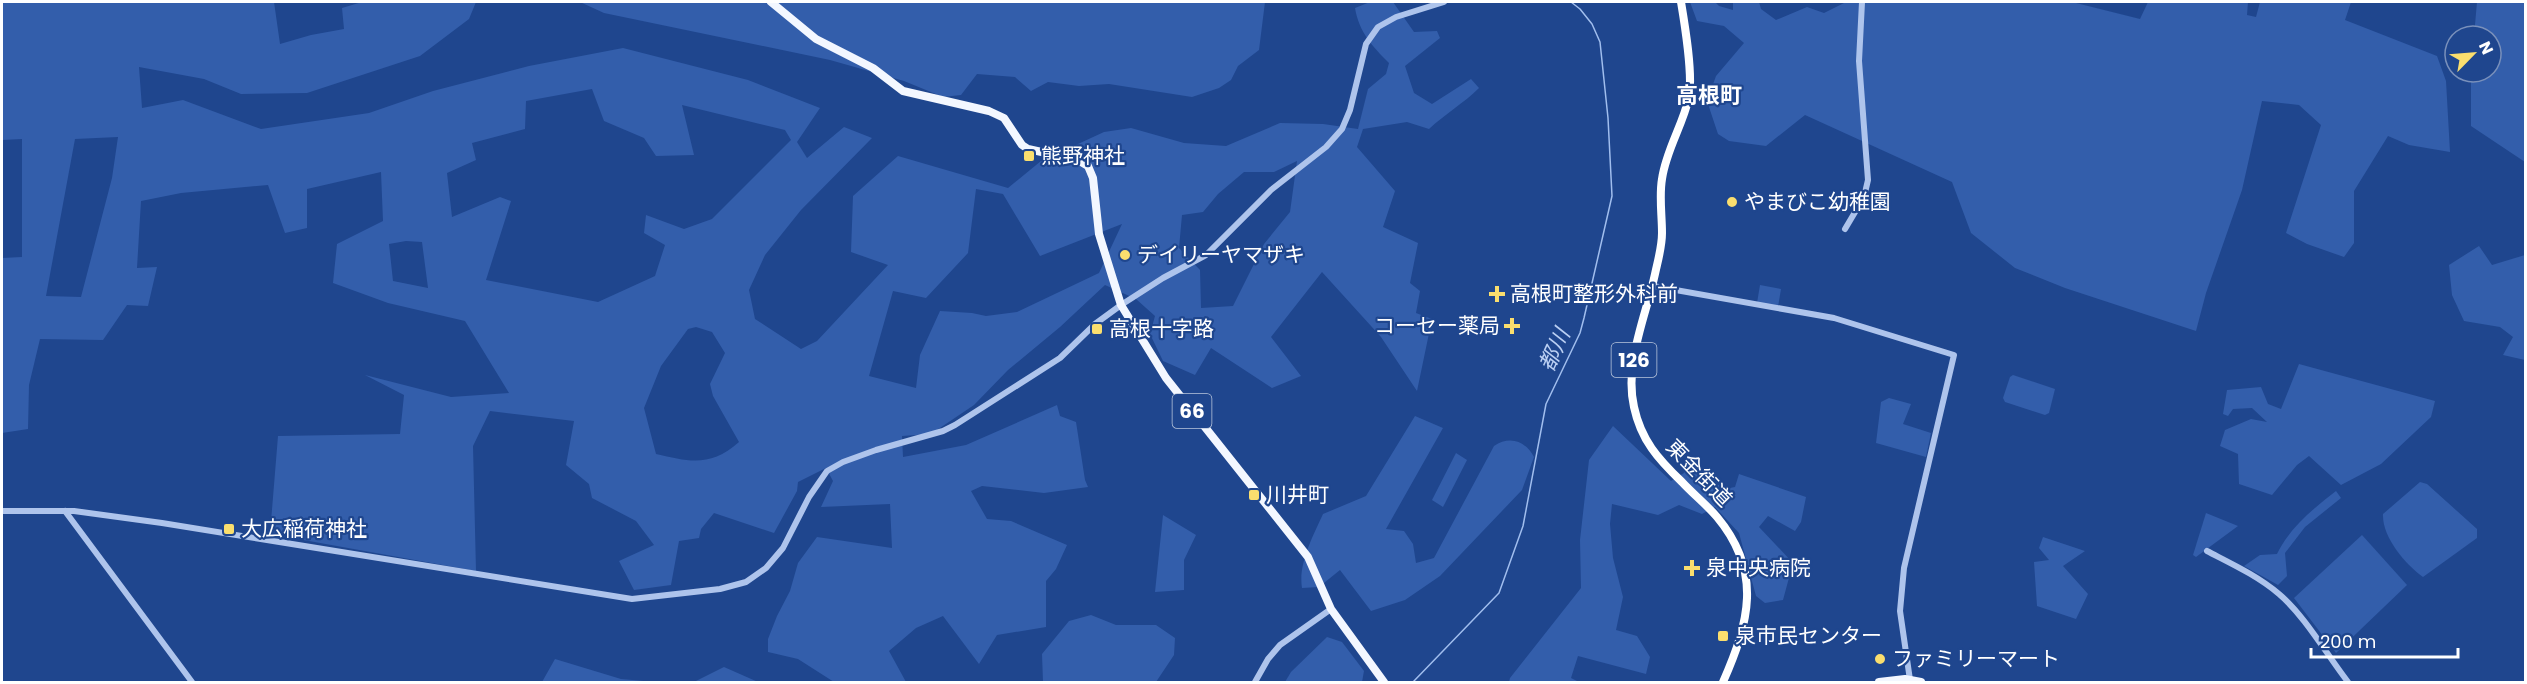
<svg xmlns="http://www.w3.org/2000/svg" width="2527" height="684" font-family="Poppins,'Noto Sans JP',sans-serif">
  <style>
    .green { fill: #335eab; fill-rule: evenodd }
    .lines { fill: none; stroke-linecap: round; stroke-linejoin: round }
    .stream { stroke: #a1beee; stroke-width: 1.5 }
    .minor { stroke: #aec4ec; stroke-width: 6 }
    .major { stroke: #f3f7ff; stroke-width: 8 }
    .highway { stroke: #fff; stroke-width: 8 }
    .poi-dot { fill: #fade6e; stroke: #1f468e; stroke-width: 2 }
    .labels { text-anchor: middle; stroke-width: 4.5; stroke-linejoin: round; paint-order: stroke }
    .shield { fill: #1f468e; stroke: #bcc8dd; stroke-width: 1.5 }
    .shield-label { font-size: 20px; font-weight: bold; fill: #fff }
    .poi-label { font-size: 21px; fill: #fff; stroke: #1f468e; text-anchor: start }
    .street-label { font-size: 21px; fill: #fff; stroke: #1f468e }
    .neighbourhood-label { font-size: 22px; font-weight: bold; fill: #fff; stroke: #1f468e }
    .water-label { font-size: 22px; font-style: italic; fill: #bacff3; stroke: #1f468e }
  </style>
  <rect width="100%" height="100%" fill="#1f468e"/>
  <g class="green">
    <path d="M2,2H274L280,44L311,35L344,29L342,8L362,2H476L469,19L420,56L307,93L241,94L204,79L139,67L142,108L183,100L261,129L369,113L433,91L529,66L623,48L748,80L820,108L797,142L807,158L844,127L872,138L801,210L765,255L749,290L755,319L801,349L817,341L888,265L851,252L853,196L898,156L1008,188L1041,161L1104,132L1131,128L1184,143L1226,146L1280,123L1323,124L1358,129L1368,89L1386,74L1389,63C1372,46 1359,32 1355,8L1370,2H1393L1414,32L1437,31L1440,38L1405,66L1414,93L1432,104L1471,79L1479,88C1464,103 1445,114 1429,129L1407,122L1363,129L1357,147L1395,191L1383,227L1418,243L1410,283L1420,291L1416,313L1432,319L1417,391L1381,337L1322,272L1271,337L1301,376L1272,388L1211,348L1195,375L1163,361L1150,334L1155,316L1136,299L1105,285L1060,327L1008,370L974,405L931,434L902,436L903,457L966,445L1057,405L1060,416L1076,422L1085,480L1088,487L1044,493L982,486L971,491L987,519L1011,521L1067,545L1056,569L1046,581V627L997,635L979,664L943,616L916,628L889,651L906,682H834L798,659L768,652V639L777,616L790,591L798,563L817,537L892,548L890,504L821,507L833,481L826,468L798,482L797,491L774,533L714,513L701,529L699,538L679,541L671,585L634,590L619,561L654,545L636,521L592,498L589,484L566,465L574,421L490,411L473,446L476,571L270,534L278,436L400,434L404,395L365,375L451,397L509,393L465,321L388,303L333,283L337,244L383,221L381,172L307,189V228L285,233L268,185L181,193L141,201L137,268L157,267L148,306L127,305L103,340L40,339L29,385L28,429L2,433V258L22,257V139L2,140ZM592,89L604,121L644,138L656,156L694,155L682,105L785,130L791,140L712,219L684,229L646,215L644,233L665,245L655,276L598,302L486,280L511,201L500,197L452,217L447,173L476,160L472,143L525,129L526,101ZM118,137L112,178L81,297L46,296L75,139ZM1297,161L1290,212L1264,244L1233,306L1201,308L1200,270L1179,248L1182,215L1203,212L1218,194L1244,172H1274ZM976,189L1003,194L1040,256L1122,224L1099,273L1017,312L986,316L972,313L940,311L920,355L916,388L869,376L893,291L926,298L968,253ZM406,241L422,242L428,288L393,281L389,244ZM696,327L712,332L725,353L710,384L713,396L739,442C711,467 690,462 656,454L644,408L661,366L688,329Z"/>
    <polygon points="580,2 1265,2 1259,50 1238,66 1231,80 1219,88 1192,97 1109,84 1079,86 1048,82 1031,91 1015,77 977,74 961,95 943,97 904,81 830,60 604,13"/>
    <polygon points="1690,2 1715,2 1719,6 1733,10 1733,2 1759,2 1761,9 1776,20 1807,7 1824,13 1846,2 2072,2 2140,19 2148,2 2248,2 2247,15 2256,17 2260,2 2351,2 2345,20 2437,56 2446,81 2450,152 2409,145 2388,136 2354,191 2354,243 2344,257 2307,244 2286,233 2321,125 2299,105 2262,101 2242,190 2206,293 2196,331 2065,288 2015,268 1971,233 1952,182 1805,115 1766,146 1729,141 1718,134 1707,101 1716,76 1744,43 1724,26 1697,21"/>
    <polygon points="2477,2 2525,2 2525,162 2471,126 2471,72 2491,72 2491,36 2474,36"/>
    <polygon points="2479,246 2492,265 2525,255 2525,360 2503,355 2513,337 2500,327 2464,321 2452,295 2449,265"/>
    <polygon points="1760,285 1781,289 1778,307 1757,303"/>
    <polygon points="2299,364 2435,401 2431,417 2381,464 2341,485 2309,456 2297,465 2272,495 2239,484 2238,454 2220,446 2225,430 2251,419 2267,422 2252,408 2233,409 2228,416 2223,414 2227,390 2261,387 2268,404 2281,409"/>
    <polygon points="2013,375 2055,389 2049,413 2045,415 2005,402 2003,398 2010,377"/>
    <polygon points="1889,398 1911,404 1903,424 1931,433 1926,457 1876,443 1881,402"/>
    <path d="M1415,416L1443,428L1386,529L1404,531L1413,544L1416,563L1434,558L1494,446C1509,436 1525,440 1534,457L1522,490L1440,576L1405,600L1371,611L1340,570L1319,587L1302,588C1298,564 1313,536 1323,514L1366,496Z"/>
    <polygon points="1613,426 1671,481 1684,473 1683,463 1725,489 1735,487 1739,474 1806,497 1801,522 1795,531 1768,516 1759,527 1793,563 1783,600 1765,603 1756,596 1739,533 1715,507 1702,514 1679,505 1658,515 1612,504 1610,524 1613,558 1623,597 1616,630 1637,636 1650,657 1646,674 1578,656 1571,678 1579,682 1509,682 1510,678 1581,588 1580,540 1589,460"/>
    <polygon points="1456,453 1467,460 1443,507 1432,500"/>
    <path d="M2420,482L2427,484L2477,529V538L2423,577C2405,564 2382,537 2383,514Z"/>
    <path d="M2336,491L2341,498L2305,527L2285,553L2287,576L2278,585L2244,566L2260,555L2277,554C2290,527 2313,509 2336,491Z"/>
    <polygon points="2206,513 2238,526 2196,557 2193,555"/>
    <polygon points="1163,515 1196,535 1184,560 1184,590 1155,592"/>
    <polygon points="2362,535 2407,585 2336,653 2294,598"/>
    <polygon points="2043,537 2085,551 2063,566 2088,594 2076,619 2037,606 2034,562 2049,560 2039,548"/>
    <polygon points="1091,615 1116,625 1156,625 1175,638 1174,655 1156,682 1043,682 1042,654 1069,621"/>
    <polygon points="1327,637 1342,642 1364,671 1362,682 1285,682 1291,672"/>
    <polygon points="555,659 621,679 655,682 542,682"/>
    <polygon points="724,667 758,682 694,682"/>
  </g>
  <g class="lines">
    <polyline class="stream" points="1413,682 1499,593 1523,526 1546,404 1580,333 1584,318 1612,196 1608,118 1600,42 1592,24 1580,9 1571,2"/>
    <g class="minor">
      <polyline points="1845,229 1864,197 1868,180 1859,61 1862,2"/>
      <polyline points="1653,286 1834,318 1954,355 1904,568 1900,611 1910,680"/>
      <polyline points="2,511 74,511 162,523 632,599 720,589 746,582 766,568 783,548 809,497 827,471 843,462 876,450 943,431 955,425 1060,358 1095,324 1121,305 1163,278 1206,255 1271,190 1326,147 1342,129 1350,110 1366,44 1378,27 1396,17 1444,2"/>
      <polyline points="65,511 192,682"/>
      <path d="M2207,551C2232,564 2258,576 2279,594C2305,616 2327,655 2348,682"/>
      <polyline points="1255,682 1268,659 1280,645 1331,609"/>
    </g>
    <g class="major">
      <polyline points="771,2 816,39 873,68 903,91 989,111 1004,118 1022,145 1028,149 1078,160 1088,166 1093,178 1099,234 1121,305 1166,378 1308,557 1331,609 1384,682"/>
      <polyline points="1879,682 1905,679 1921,682"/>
    </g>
    <path class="highway" d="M1681,2C1685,26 1693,73 1689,97C1683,125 1666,150 1662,179C1659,196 1662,215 1662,233C1662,247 1658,260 1655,274C1646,316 1624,363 1634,407C1641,440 1658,459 1682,482C1693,494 1707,505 1717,517C1763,572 1749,623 1723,682"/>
  </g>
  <g class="poi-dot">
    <rect x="1023" y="150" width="12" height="12" rx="3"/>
    <circle cx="1732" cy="202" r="6"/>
    <circle cx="1125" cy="255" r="6"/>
    <path d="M1494 285h6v6h6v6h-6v6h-6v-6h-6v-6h6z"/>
    <path d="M1509 317h6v6h6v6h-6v6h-6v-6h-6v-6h6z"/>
    <rect x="1091" y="323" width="12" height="12" rx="3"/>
    <rect x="1248" y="489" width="12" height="12" rx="3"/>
    <rect x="223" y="523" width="12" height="12" rx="3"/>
    <path d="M1689 559h6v6h6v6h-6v6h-6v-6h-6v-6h6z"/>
    <rect x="1717" y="630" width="12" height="12" rx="3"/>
    <circle cx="1880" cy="659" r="6"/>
  </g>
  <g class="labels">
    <g class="shield">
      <rect x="1611.5" y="343" width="45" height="34" rx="4.5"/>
      <rect x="1172.5" y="394" width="39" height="34" rx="4.5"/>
    </g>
    <g class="shield-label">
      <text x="1634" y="367">126</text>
      <text x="1192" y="418">66</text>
    </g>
    <g class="poi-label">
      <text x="1041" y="163">熊野神社</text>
      <text x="1744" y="209">やまびこ幼稚園</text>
      <text x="1137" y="262">デイリーヤマザキ</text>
      <text x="1510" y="301">高根町整形外科前</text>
      <text x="1500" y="333" text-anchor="end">コーセー薬局</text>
      <text x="1109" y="336">高根十字路</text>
      <text x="1266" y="502">川井町</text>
      <text x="241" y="536">大広稲荷神社</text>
      <text x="1706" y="575">泉中央病院</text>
      <text x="1735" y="643">泉市民センター</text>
      <text x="1892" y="666">ファミリーマート</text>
    </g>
    <g class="street-label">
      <text transform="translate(1699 473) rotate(46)" y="7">東金街道</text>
    </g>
    <g class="neighbourhood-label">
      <text x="1709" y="103">高根町</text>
    </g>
    <g class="water-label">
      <text transform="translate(1554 350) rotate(-66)" y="8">都川</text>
    </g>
  </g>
  <rect width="2527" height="684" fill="none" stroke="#ffffff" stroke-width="6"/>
  <g transform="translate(2473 54) rotate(65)"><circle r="28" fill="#1f468e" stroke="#7990bb" stroke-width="1.5"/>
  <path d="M0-4.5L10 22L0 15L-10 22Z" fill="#fade6e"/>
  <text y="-9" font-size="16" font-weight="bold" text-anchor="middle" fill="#ffffff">N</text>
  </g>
  <path d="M2311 648v9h147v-9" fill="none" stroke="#ffffff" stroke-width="3"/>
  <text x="2320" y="648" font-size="18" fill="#ffffff" stroke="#1f468e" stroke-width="4.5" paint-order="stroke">200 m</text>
</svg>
